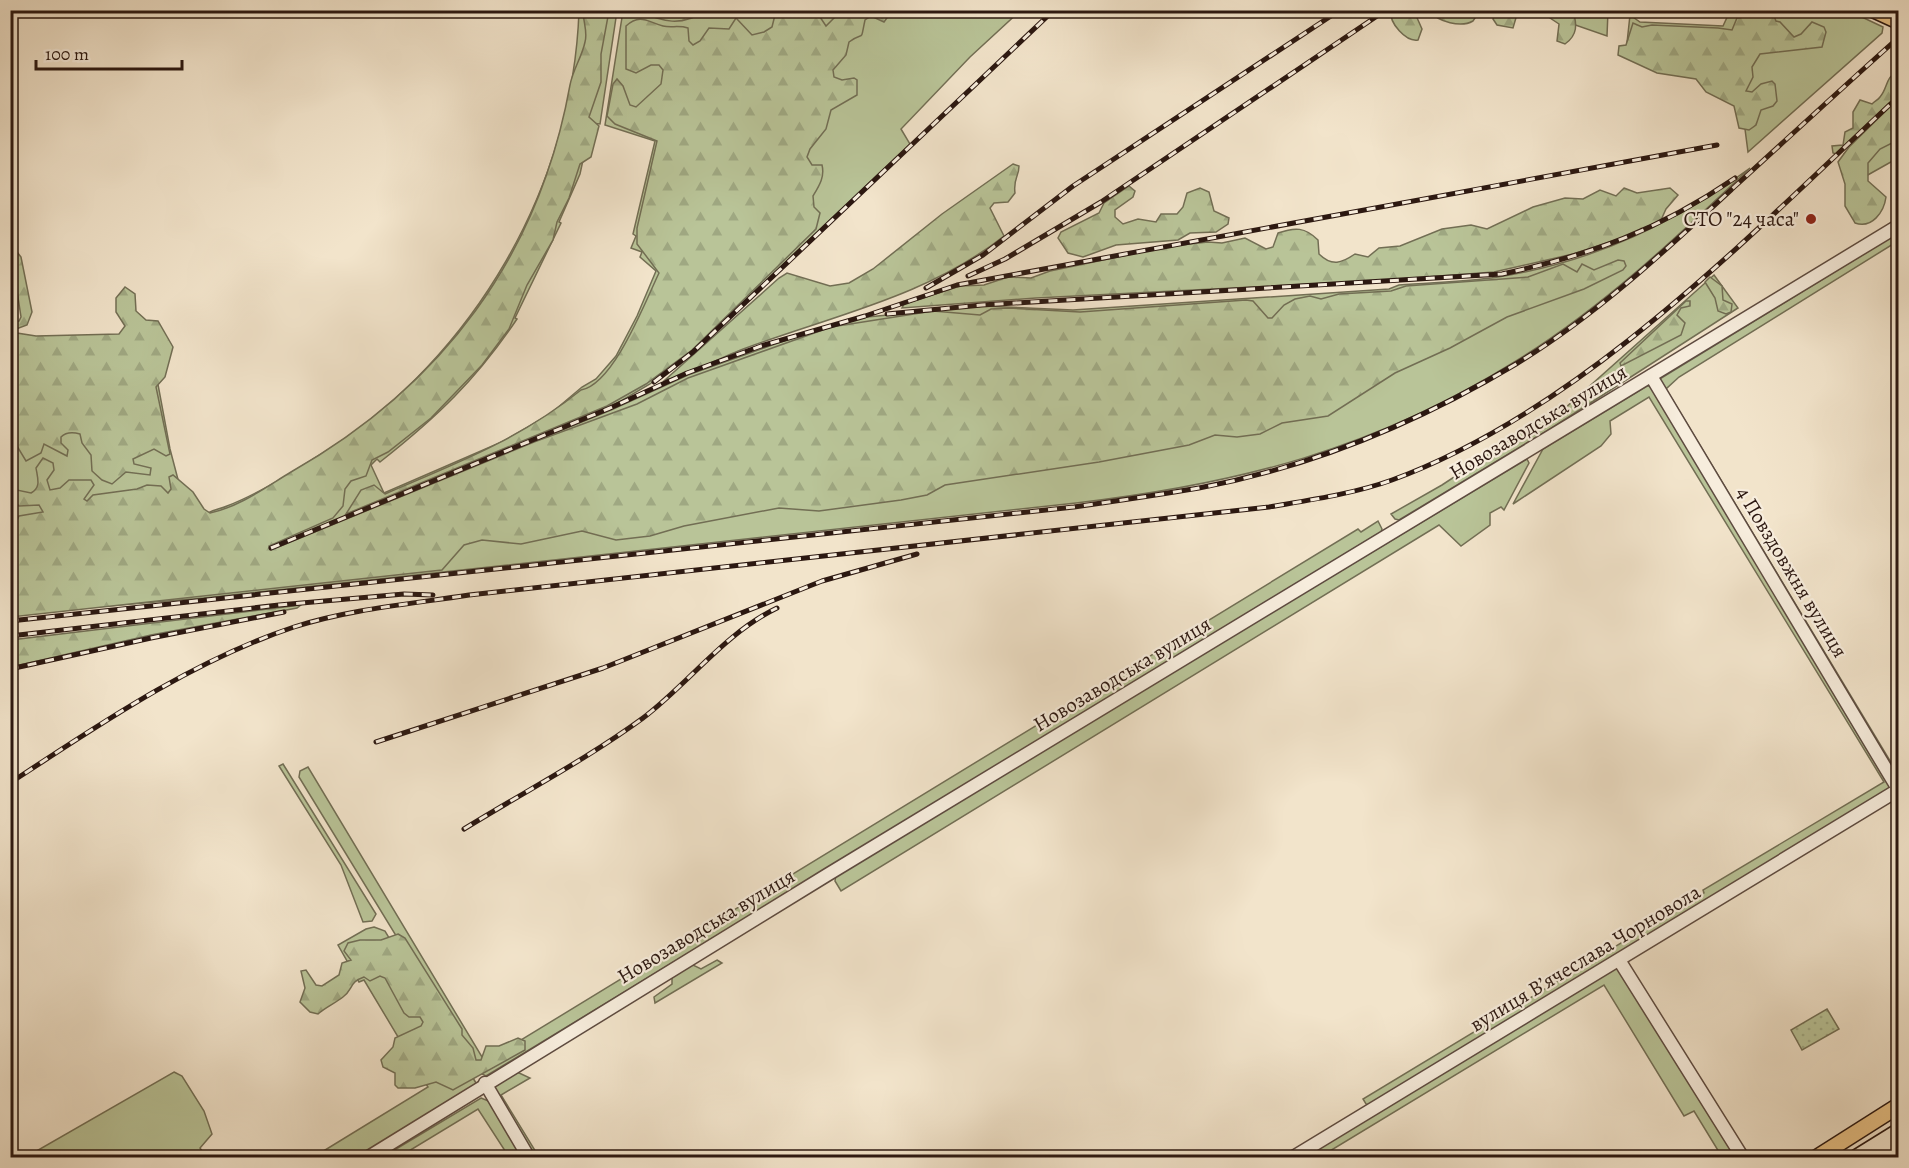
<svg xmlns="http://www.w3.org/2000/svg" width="1909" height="1168" font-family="Alegreya,serif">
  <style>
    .green { fill: #b9c498; stroke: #726e54; stroke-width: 1.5 }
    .forest { fill: url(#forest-firs); stroke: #726e54; stroke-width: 1.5 }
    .park { fill: url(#park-dots); stroke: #726e54; stroke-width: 1.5 }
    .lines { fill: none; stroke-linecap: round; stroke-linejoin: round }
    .minor-casing { stroke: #5e4b40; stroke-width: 15 }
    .major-casing { stroke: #2c1811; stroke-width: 18 }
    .minor { stroke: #f7eddd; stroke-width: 12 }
    .major { stroke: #e9c286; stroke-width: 15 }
    .tram { stroke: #2c1811; stroke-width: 1.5 }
    .rail-casing { stroke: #2c1811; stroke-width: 5 }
    .rail { stroke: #f7eddd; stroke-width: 3; stroke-dasharray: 9; stroke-linecap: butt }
    .poi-dot { fill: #8f2418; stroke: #f7eddd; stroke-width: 2 }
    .labels { text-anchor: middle; stroke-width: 4.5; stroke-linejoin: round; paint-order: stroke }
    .poi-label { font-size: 21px; fill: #2c1811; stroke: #f7eddd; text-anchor: end }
    .street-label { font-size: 21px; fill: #2c1811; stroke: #f7eddd }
  </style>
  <defs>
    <pattern id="forest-firs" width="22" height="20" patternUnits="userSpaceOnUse" patternTransform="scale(1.5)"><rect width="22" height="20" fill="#b9c498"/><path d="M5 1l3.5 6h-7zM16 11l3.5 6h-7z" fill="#9fa882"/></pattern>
    <pattern id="park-dots" width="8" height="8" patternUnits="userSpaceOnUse" patternTransform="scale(1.5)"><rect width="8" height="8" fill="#b9c498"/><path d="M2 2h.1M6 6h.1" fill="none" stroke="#9fa882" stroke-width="1.8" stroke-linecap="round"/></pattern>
  </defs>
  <rect width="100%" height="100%" fill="#f2e4cb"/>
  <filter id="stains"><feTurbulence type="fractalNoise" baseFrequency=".00333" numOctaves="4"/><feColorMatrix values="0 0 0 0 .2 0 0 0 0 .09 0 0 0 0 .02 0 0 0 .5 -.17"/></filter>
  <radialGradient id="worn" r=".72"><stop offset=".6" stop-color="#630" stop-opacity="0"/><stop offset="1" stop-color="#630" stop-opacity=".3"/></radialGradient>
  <g class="green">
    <polygon points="1847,10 1883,27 1882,33 1748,152 1739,83 1627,43 1630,15 1640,22 1723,26 1730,11"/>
    <path d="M579,11H617L600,124L591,123L580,174L559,222L561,223L515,318L517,319C476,380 437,417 380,462L377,459L371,465L384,493L504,441L550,414L582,387L596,379L616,356L637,316L656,271L640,257L642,252L631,248L636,236L633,234L655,141L605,125L623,11H1020L970,57L901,129L910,144L692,351L650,384L609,408L271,549L611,410L688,375L820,328L867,317L983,306L1073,310L1389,289L1399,285C1434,282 1470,282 1504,276C1597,260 1675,223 1750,168C1677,237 1602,308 1516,361C1375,449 1239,484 1076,503L204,598L11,614V347L149,336L170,449L181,491L208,513C215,509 221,509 227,506C261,493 295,470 326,451C474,357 573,186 579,11Z"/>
    <polygon points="1535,11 1608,11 1607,36"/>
    <polygon points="1898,103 1898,158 1866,176 1844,154"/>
    <polygon points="1898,233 1898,241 1679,377 1666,389 1898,774 1898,781 1658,380"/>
    <polygon points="1714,275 1738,308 1550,429 1399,520 1395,519 1391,514 1442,485 1542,419 1546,425"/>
    <polygon points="1647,386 1651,386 1893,786 1369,1105 1366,1104 1363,1099 1704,893 1703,890 1884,782 1649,397 1610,421 1611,434 1601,446 1513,504 1543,449"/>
    <polygon points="1527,459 1529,463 1504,510 1501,507 1490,513 1490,525 1461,546 1439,525 841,891 835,881 836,874"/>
    <polygon points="1378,521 1382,529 1381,532 486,1076 480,1073 299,777 300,771 308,767 485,1062 1358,529 1361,532"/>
    <polygon points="283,764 376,914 372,921 363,922 341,865 279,766"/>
    <polygon points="374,927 385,931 476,1083 467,1092 357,1157 312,1158 428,1087 364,980 359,982 338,945 366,929"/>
    <polygon points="717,960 722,963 655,1003 654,997 672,984 672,976 691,964 701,969"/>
    <polygon points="1615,968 1619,970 1736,1157 1722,1157 1694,1111 1684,1116 1604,985 1320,1157 1302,1158"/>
    <polygon points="174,1072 182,1076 204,1111 212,1134 200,1148 206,1157 26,1157"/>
    <polygon points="517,1072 530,1078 501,1095 539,1157 533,1157 493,1088"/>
    <polygon points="481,1098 491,1102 524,1157 509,1157 478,1109 399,1157 381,1158"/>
  </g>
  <g class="forest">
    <polygon points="1748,10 1772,11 1776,21 1780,22 1794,37 1801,34 1812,22 1824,27 1826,32 1822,47 1760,54 1752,67 1753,77 1746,91 1752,92 1761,84 1772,81 1775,84 1777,101 1773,106 1761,110 1756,125 1749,130 1739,128 1734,106 1706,92 1696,79 1657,73 1618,55 1619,46 1626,45 1633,23 1642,27 1652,25 1718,28 1732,30 1737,18 1744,17"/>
    <path d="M583,11H609L601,54V82L589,117L599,126L591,157L580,164L569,198L557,222L553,240L527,285L509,329L482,365L431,418L388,452L372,460L366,476L351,481L345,489L343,506L333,518L269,546L271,550L534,442L637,404L688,378L831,327L933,311L980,315L991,309L1008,308L1080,312L1246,300L1253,301L1268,318H1272L1284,305L1295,299L1310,296L1321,299L1339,294L1391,291L1406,286L1528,277L1563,264L1577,272L1582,264L1594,270L1618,260L1624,261L1626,266L1623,270L1584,289L1507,317L1450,348L1395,373L1328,416L1282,423L1260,434L1237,437L1215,435L1189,445L1099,462L945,485L927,495L901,500L819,511L779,508L684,526L650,536L616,540L582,531L521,544L482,540L464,545L442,570L11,617V533L19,516L43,512L39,505L19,506L13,500L17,490L31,493C41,487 38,480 36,468L43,458L53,463L54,470L47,480L50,490L60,488L69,480H91L94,485L84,499L87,501L93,495L137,489L147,485L161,486L168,493L171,489L169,477L173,475L193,492L204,509L210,513C239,507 266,487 291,472C442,386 539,257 570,85C573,69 582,57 585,42C588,32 583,21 583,11Z"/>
    <path d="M638,11H706C680,27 664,22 638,11Z"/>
    <path d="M776,11H816L826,26L836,16L835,11H892L884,22L871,16L865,20C860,44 865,30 849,42L846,55L833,70L834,77L842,80L854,78L857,80V95L831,110L826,129L810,149L807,157L812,165H822C825,177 819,186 813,196L814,207L820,213L816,229L692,350L646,384L607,406L346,514L361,490L374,485L385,494C457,463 519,440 581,390C614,384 645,302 659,273L637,244V228L657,141L615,124L607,116L613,84L617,79L623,86L630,105L636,107L661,84L663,70L659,65H651L636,73L626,69V26C640,13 648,22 663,26C671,28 679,25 688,28L689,41L693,45L700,41L709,28L729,29L736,18L752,35L764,32L772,27Z"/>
    <path d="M1391,11H1414L1422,29L1418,40C1406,42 1389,23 1391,11Z"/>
    <path d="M1430,11H1480L1473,21C1461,28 1438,22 1430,11Z"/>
    <polygon points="1495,11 1518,11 1513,28 1497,25 1493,19"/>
    <path d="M1545,11H1573C1577,24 1578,35 1565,44L1557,41L1559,24L1550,18Z"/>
    <path d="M1898,71V95L1836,154L1833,153L1832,146L1843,145L1845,132L1853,128V112L1860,100L1872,104C1875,101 1878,100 1880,97C1888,88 1885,77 1898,71Z"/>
    <path d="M1898,99V140L1880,149L1868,163V181L1886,197C1884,212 1872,229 1855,223L1845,206V184L1838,162L1849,147Z"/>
    <path d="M1013,164L1019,166C1019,177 1013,178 1015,193L1008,202L994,203L990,208L1004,236C928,296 835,315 746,348C726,355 682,378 665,380L779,278L787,273L830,286L849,283L873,269L942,214Z"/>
    <polygon points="1129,186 1135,191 1133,197 1115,210 1115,217 1123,224 1138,219 1156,222 1161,214 1177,214 1183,207 1187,193 1200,188 1209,192 1214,211 1229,218 1228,224 1216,232 1190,233 1178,240 1116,245 1083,257 1068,253 1058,238 1061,232 1099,213 1104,203"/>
    <path d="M1624,188L1637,193L1670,188L1678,195L1666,209L1661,220L1628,236L1573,254L1494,272L1371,281L1036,298L902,308L904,304L960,286L984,285L1008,277L1031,278L1050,271L1171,246L1208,242L1222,243L1245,238L1266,249L1273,247L1278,233C1295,227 1305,227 1318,240L1319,254C1332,267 1342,263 1355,254L1368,257L1379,248L1400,246L1442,229L1471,225L1487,229L1533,207L1565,198L1583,199L1600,190L1616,196Z"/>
    <path d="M11,250L17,252L21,257L32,312L27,325L16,329L17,333L36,336L119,334L125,326L116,312V298L125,287L135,294L136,311L146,320L158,321L173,347L165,377L156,387L170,454L166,456L154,449L133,459L134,464L151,468L150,475L126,472L112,484L102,480L92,471L91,455L82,443L80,434C73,432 66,432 61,437V443L68,450L67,456L44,444L41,453L26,461L17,446H11V322L19,321L21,317L13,265L11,264Z"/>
    <polygon points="1710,277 1722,286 1723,300 1732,304 1731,312 1726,314 1718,311 1715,298 1705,282"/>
    <polygon points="1686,301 1690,301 1690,306 1681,308 1677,315 1685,323 1681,335 1621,366 1620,363"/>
    <polygon points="301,605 297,608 151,635 11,667 11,640"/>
    <path d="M398,934L405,938L462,1029V1035L473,1048L476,1060H481L486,1046H499L518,1038L525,1041V1050L453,1090L436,1082L415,1088H398L395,1085V1073L383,1067L381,1060L393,1047L395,1038L421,1026L423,1022L420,1017H409L404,1013L385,978L380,976L370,981L364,977C349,982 353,990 343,997C334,1004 326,1007 318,1014L310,1012L300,1002L305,988L301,971L306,970L316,985L322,986L339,975L342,963L351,960L344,951L348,943L360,940H381Z"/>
  </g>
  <polygon class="park" points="1827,1009 1839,1029 1802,1050 1791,1030"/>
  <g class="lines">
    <g class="minor-casing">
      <g id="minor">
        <polyline points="1651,376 1898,789"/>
        <polyline points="1619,960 1743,1158"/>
        <polyline points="485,1083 529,1158"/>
        <polyline points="367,1158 827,875 1898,226"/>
        <polyline points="1292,1158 1898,790"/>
      </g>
    </g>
    <g class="major-casing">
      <g id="major">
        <polyline points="1874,10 1898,21"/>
        <polyline points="1816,1158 1898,1106"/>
      </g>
    </g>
    <use href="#minor" class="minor"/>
    <use href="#major" class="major"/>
    <polyline class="tram" points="1840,1158 1898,1122"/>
    <g class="rail-casing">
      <g id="rail">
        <polyline points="968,276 1005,259 1101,202 1386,10"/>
        <polyline points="926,288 983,255 1073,186 1340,10"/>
        <path d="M887,314L982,305L1502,274C1591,255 1659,230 1735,178"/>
        <polyline points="654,382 693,352 1054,10"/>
        <polyline points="271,548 610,408 687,373 761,346 865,316 957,285 1717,145"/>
        <path d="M10,621L1074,507C1116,501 1158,495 1199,488C1311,467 1419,422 1516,364C1595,316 1664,252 1732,189C1787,139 1842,88 1898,38"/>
        <polyline points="10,636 279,605 404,594 433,595"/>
        <polyline points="10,669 151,638 284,612"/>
        <polyline points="376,742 603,668 822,581 917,554"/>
        <path d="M10,783C100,724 192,661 294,627C350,609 411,604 469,595L1269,507C1310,500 1353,494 1392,480C1583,410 1752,233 1898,97"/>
        <path d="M464,829C524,792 587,759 643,718C689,683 725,633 777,608"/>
      </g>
    </g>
    <use href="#rail" class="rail"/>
  </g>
  <circle class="poi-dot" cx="1811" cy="219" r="6"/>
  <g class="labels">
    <g class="poi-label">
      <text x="1799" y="226">СТО "24 часа"</text>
    </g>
    <g class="street-label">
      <text transform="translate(1538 422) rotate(-31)" y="7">Новозаводська вулиця</text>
      <text transform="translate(1792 572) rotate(59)" y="7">4 Повздовжня вулиця</text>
      <text transform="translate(1122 674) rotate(-31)" y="7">Новозаводська вулиця</text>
      <text transform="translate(706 926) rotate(-31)" y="7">Новозаводська вулиця</text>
      <text transform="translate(1585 958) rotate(-31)" y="7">вулиця Вʼячеслава Чорновола</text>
    </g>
  </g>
  <rect width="1909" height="1168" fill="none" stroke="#f2e4cb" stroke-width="36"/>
  <rect x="12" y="12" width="1885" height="1144" fill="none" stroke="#2c1811" stroke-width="3"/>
  <rect x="18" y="18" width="1873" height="1132" fill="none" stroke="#2c1811" stroke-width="1.5"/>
  <path d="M36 60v9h146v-9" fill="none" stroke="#2c1811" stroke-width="3"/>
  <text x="45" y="60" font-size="18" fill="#2c1811" stroke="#f7eddd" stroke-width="4.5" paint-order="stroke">100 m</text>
  <rect width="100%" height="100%" filter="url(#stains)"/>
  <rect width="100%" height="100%" fill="url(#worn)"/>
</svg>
